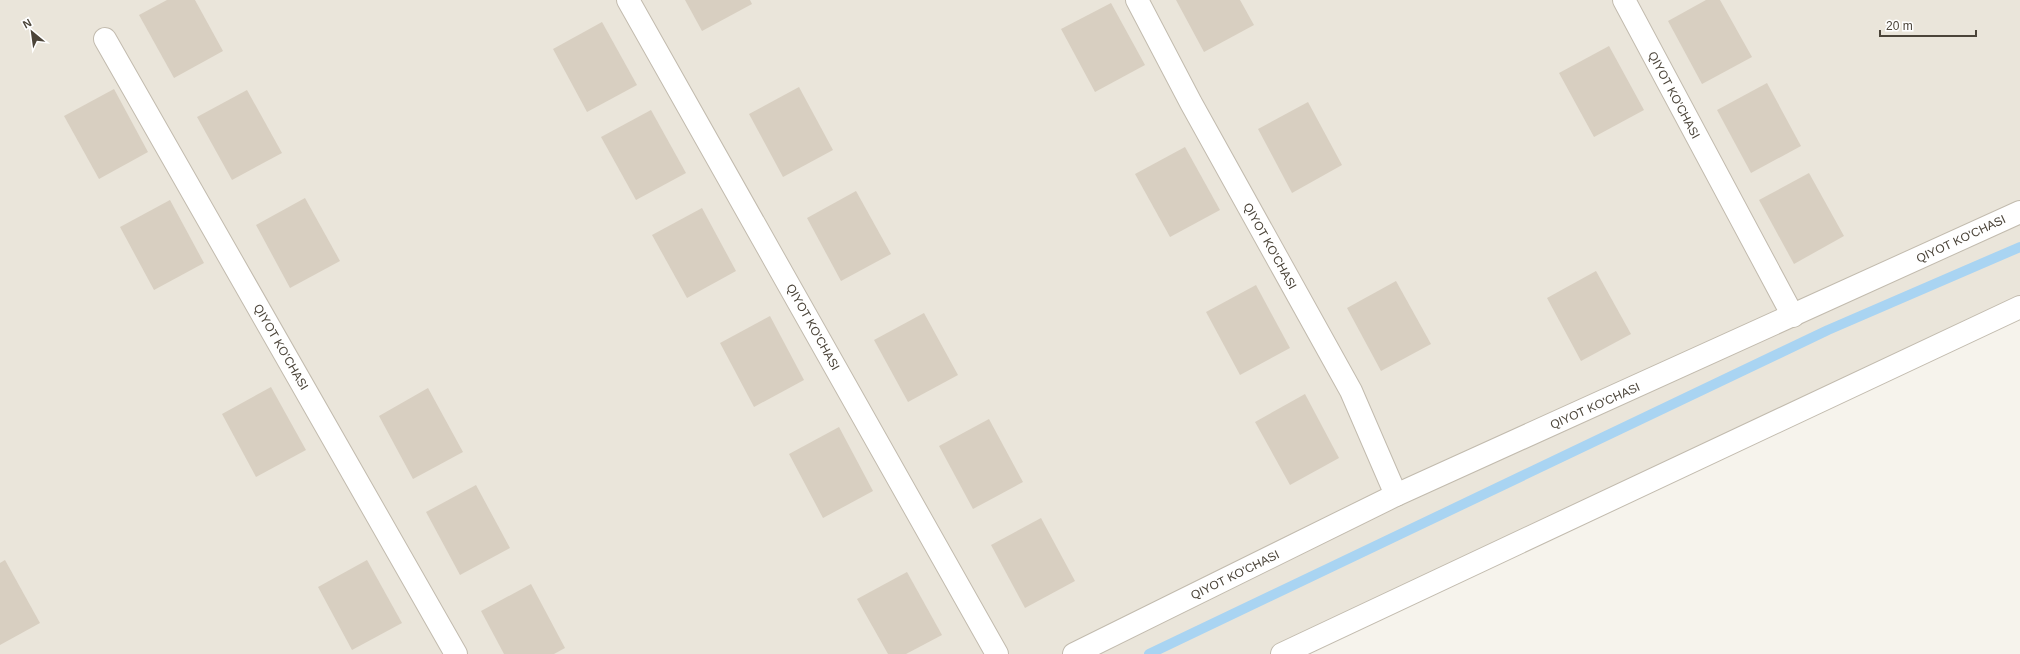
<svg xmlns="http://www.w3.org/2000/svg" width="2020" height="654" font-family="Helvetica,sans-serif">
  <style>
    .residential { fill: #eae5da }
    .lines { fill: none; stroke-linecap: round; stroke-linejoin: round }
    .stream { stroke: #a9d4f2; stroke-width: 10 }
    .building { fill: #d8cfc1 }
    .minor-casing { stroke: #c2bbae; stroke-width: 24 }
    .minor { stroke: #fff; stroke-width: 22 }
    .labels { text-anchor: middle; stroke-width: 3; stroke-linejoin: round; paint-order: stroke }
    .street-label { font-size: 12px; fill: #4b4439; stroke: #fff }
  </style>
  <rect width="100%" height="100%" fill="#f6f3ec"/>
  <polygon class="residential" points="0,0 2020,0 2020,318 1305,654 0,654"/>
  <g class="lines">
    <polyline class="stream" points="1149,654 1828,330 2020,247"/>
  </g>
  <g class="building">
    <polygon points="167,0 195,0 223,51 174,78 139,15"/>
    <polygon points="685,0 750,0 752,4 702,31"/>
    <polygon points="1176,0 1240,0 1254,25 1204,52"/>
    <polygon points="1706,0 1720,0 1752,57 1702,84 1668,21"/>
    <polygon points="1111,3 1145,65 1095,92 1061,29"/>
    <polygon points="602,22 637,85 587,112 553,49"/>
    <polygon points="1609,46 1644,110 1594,137 1559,73"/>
    <polygon points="1767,83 1801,146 1751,173 1717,110"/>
    <polygon points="799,87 833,150 783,177 749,114"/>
    <polygon points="114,89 148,152 99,179 64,116"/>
    <polygon points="247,90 282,153 232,180 197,117"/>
    <polygon points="1308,102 1342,165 1292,193 1258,129"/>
    <polygon points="651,110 686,173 636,200 601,137"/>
    <polygon points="1185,147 1220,210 1170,237 1135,174"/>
    <polygon points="1809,173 1844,236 1794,264 1759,200"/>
    <polygon points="856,191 891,254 841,281 807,218"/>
    <polygon points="305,198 340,261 290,288 256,225"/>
    <polygon points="170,200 204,263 154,290 120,227"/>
    <polygon points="702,208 736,271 687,298 652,235"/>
    <polygon points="1596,271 1631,334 1581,361 1547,298"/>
    <polygon points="1396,281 1431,344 1381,371 1347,308"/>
    <polygon points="1256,285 1290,348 1240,375 1206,312"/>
    <polygon points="924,313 958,375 908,402 874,340"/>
    <polygon points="770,316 804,380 754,407 720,343"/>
    <polygon points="271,387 306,450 256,477 222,414"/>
    <polygon points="428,388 463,452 413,479 379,416"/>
    <polygon points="1305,394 1339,458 1290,485 1255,422"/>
    <polygon points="989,419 1023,482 973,509 939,446"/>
    <polygon points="839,427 873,491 823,518 789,454"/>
    <polygon points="476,485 510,548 460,575 426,512"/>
    <polygon points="1041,518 1075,581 1025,608 991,545"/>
    <polygon points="5,560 40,623 0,645 0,563"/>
    <polygon points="367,560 402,623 352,650 318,587"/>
    <polygon points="907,572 942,635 906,654 888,654 857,599"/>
    <polygon points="531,584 565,648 554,654 504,654 481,611"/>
  </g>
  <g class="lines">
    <g class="minor-casing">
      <g id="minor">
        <polyline points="628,0 997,654"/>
        <polyline points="1137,0 1191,103 1351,391 1396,495"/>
        <polyline points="1624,0 1793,316"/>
        <polyline points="105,39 456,654"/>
        <polyline points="1074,654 1396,495 2020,212"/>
        <polyline points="1282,654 2020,307"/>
      </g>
    </g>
    <use href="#minor" class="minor"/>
  </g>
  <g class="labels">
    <g class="street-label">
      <text transform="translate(1674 95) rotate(62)" y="4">QIYOT KO'CHASI</text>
      <text transform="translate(1961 239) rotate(-25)" y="4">QIYOT KO'CHASI</text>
      <text transform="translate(1270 246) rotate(61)" y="4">QIYOT KO'CHASI</text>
      <text transform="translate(813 327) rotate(61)" y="4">QIYOT KO'CHASI</text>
      <text transform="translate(281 347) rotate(60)" y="4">QIYOT KO'CHASI</text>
      <text transform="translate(1595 406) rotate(-24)" y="4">QIYOT KO'CHASI</text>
      <text transform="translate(1235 575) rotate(-26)" y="4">QIYOT KO'CHASI</text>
    </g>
  </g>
  <g transform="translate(32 32) rotate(331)" stroke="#ffffff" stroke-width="3" paint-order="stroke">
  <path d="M0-3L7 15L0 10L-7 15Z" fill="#4b4439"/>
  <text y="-6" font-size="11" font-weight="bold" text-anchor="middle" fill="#4b4439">N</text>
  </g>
  <path d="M1880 30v6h96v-6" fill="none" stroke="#4b4439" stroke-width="2"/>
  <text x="1886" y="30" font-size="12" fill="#4b4439" stroke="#ffffff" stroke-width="3" paint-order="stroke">20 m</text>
</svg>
